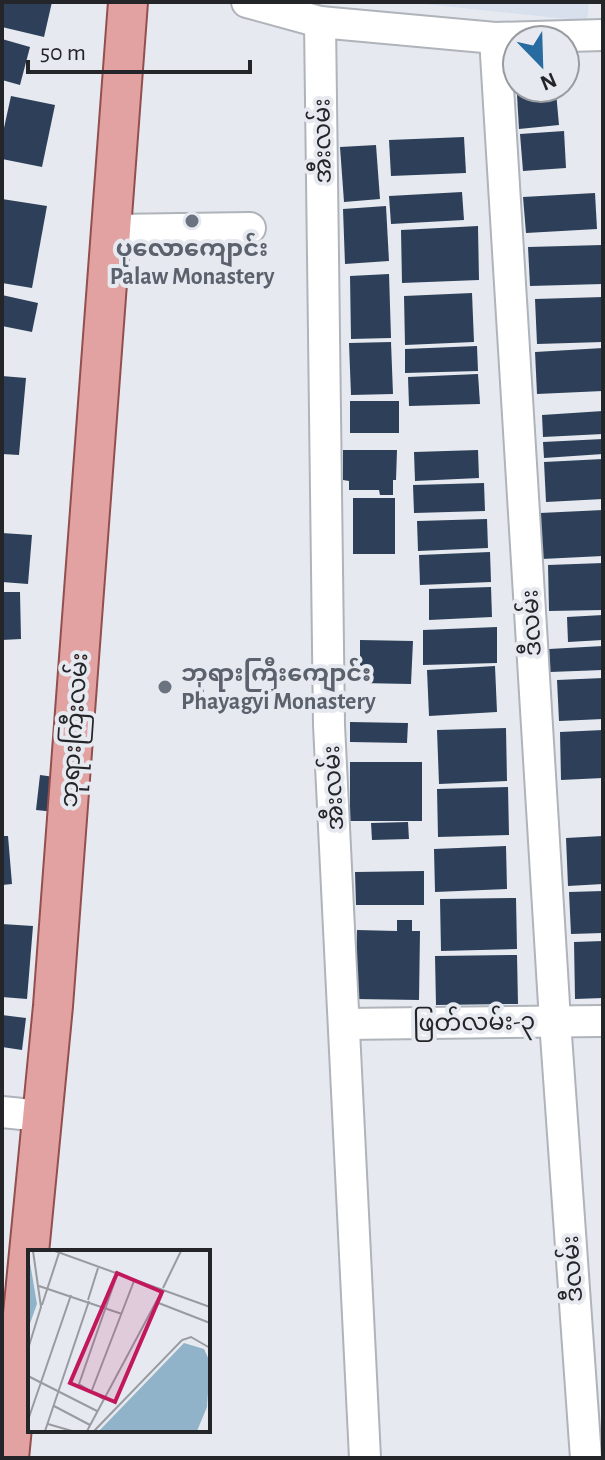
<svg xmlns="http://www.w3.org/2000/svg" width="605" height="1460" font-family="'Alegreya Sans','Noto Sans Myanmar',sans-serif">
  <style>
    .built { fill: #d8e0ed }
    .building { fill: #2e4059 }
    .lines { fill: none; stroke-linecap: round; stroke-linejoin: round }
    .minor-casing { stroke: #afb3ba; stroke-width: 34 }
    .major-casing { stroke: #934e4e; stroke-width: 42 }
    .minor { stroke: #fff; stroke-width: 30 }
    .major { stroke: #e2a2a1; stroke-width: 38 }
    .worship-dot { fill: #6b7280; stroke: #e6eaf0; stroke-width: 3 }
    .labels { text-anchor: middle; stroke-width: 8; stroke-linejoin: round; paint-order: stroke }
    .street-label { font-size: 24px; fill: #242528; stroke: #e6eaf0 }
    .worship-label { font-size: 24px; font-weight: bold; fill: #5b616d; stroke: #e6eaf0 }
    .inset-road { fill: none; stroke: #989ba0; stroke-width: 2 }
    .view { fill: #c2185b; fill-opacity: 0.15; stroke: #c2185b; stroke-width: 4 }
    .inset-edge { fill: none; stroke: #242528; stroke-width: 4 }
  </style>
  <rect width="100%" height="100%" fill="#e6eaf0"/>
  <polygon class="built" points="405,2 589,2 587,21"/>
  <g class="building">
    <polygon points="2,2 52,2 44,37 2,27"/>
    <polygon points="2,39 30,47 20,85 2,80"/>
    <polygon points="556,92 559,125 519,129 517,95"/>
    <polygon points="11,96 55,105 42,167 2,159 2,137"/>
    <polygon points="564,131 566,168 523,171 520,134"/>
    <polygon points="464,137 466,173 391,176 389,140"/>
    <polygon points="376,145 380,199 344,202 340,147"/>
    <polygon points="462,192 464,220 391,224 389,196"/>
    <polygon points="595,193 597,229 526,233 523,197"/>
    <polygon points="2,199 47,206 32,288 2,283"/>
    <polygon points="386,206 389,261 345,264 343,209"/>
    <polygon points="478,226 479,280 402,283 401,230"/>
    <polygon points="602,245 603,284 530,286 528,247"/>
    <polygon points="389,274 391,338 351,339 350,276"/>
    <polygon points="472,293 474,342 405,345 404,296"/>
    <polygon points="2,295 38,303 32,332 2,326"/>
    <polygon points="603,297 603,342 537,344 535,299"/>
    <polygon points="391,342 393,394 351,395 349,343"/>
    <polygon points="477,346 478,371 405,373 405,349"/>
    <polygon points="603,348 603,391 537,394 535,352"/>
    <polygon points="478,374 480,404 409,406 408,377"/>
    <polygon points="2,376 26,378 19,455 2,454"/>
    <rect x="350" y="401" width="49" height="32"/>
    <polygon points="603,411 603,434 543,437 542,415"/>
    <polygon points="603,439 603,454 544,458 543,442"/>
    <polygon points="343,450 397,450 396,480 393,480 393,495 380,495 379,490 349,490 349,481 343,480"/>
    <polygon points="478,450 479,478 415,481 414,452"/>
    <polygon points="603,459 603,499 546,502 544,462"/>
    <polygon points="484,483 485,511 414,513 413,485"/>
    <rect x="353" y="498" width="42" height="56"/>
    <polygon points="603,510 603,556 542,559 540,513"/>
    <polygon points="487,519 488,548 418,551 417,521"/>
    <polygon points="2,533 32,535 28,584 2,582"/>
    <polygon points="490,552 491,582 420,585 419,555"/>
    <polygon points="603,563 603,610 549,611 548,565"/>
    <polygon points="491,587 492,617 429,620 429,589"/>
    <polygon points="2,592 20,592 21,639 2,640"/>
    <polygon points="603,615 603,640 568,642 567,617"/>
    <polygon points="497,627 497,663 423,665 423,630"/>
    <polygon points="360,640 413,641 411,684 360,683"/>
    <polygon points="603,646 603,670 550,672 549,649"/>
    <polygon points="495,666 497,712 429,716 427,670"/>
    <polygon points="603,678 603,719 559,721 557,680"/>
    <polygon points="350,722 408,723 407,743 350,742"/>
    <polygon points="506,728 507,781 439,784 437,730"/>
    <polygon points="603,730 603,778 561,780 560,732"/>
    <rect x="350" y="762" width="72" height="59"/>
    <polygon points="40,775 69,779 65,813 36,810"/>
    <polygon points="508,787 509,835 438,837 437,789"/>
    <polygon points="408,822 409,839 372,840 371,823"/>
    <polygon points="2,836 8,836 12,884 2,885"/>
    <polygon points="603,836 603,884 568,886 566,838"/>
    <polygon points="506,846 507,889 435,892 434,849"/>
    <polygon points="424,871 424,905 356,905 355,872"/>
    <polygon points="603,891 603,933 571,934 569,892"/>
    <polygon points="516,898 517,949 441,951 440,899"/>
    <polygon points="397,920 412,920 412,931 420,931 419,1000 355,999 357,930 397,931"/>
    <polygon points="2,924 33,926 27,999 2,997"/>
    <polygon points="603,941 603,998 575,999 574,942"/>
    <polygon points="517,955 518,1004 436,1005 435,956"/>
    <polygon points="2,1015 26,1018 22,1050 2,1047"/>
  </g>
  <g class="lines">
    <g class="minor-casing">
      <g id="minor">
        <polyline points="247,2 320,22 495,38 555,1021 586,1458"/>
        <polyline points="320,22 329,725 365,1458"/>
        <polyline points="495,38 603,35"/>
        <polyline points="113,230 250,228"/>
        <polyline points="345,1024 603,1021"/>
        <polyline points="2,1112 42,1116"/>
      </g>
    </g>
    <g class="major-casing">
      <polyline id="major" points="9,1458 53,1006 128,2"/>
    </g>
    <use href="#minor" class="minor"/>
    <use href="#major" class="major"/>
  </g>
  <g class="worship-dot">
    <circle cx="192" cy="221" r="8"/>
    <circle cx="165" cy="687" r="8"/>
  </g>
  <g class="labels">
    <g class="street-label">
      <text transform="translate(322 141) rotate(-91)" y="8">အီးလမ်း</text>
      <text transform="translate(531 623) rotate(-93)" y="8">ဒီလမ်း</text>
      <text transform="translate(74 730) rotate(-86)" y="8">ဘုရားကြီးလမ်း</text>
      <text transform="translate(333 788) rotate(-93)" y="8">အီးလမ်း</text>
      <text transform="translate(474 1022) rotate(-1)" y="8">ဖြတ်လမ်း-၃</text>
      <text transform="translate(572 1269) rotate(-94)" y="8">ဒီလမ်း</text>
    </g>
    <g class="worship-label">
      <text x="192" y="256">ပုလောကျောင်း<tspan x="192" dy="28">Palaw Monastery</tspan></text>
      <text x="181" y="681" text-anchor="start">ဘုရားကြီးကျောင်း<tspan x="181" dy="28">Phayagyi Monastery</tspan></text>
    </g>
  </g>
  <g transform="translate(28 1250)">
    <rect width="182" height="182" fill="#e6eaf0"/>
    <path d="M0,1L9,54L0,79ZM156,93L176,99L182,112L179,157L169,181H71Z" fill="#90b3c9"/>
    <path class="inset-road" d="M27,1L182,57M11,36L94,64M135,38L153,1M60,50L70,18M128,52L182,73M14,55L31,3M0,99L13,57L5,1M0,126L69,161M64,140L106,31M77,150L51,134L89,25M26,156L62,175M0,170L43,45M20,174L44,181M17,181L61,51M59,181L135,39M66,181L154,90L163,87L182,98"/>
    <path class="view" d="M89,23L134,42L87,152L42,133Z"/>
    <rect width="182" height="182" class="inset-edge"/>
  </g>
  <rect width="605" height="1460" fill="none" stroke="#242528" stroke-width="8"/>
  <g transform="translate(541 64) rotate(157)"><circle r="38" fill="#e6eaf0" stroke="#989ba0" stroke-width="2"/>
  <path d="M0-6L14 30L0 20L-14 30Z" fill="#276ba0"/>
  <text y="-12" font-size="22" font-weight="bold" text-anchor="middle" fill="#242528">N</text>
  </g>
  <path d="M28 60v12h222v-12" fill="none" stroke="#242528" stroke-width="4"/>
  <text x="40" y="60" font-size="24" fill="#242528" stroke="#e6eaf0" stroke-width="6" paint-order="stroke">50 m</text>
</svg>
